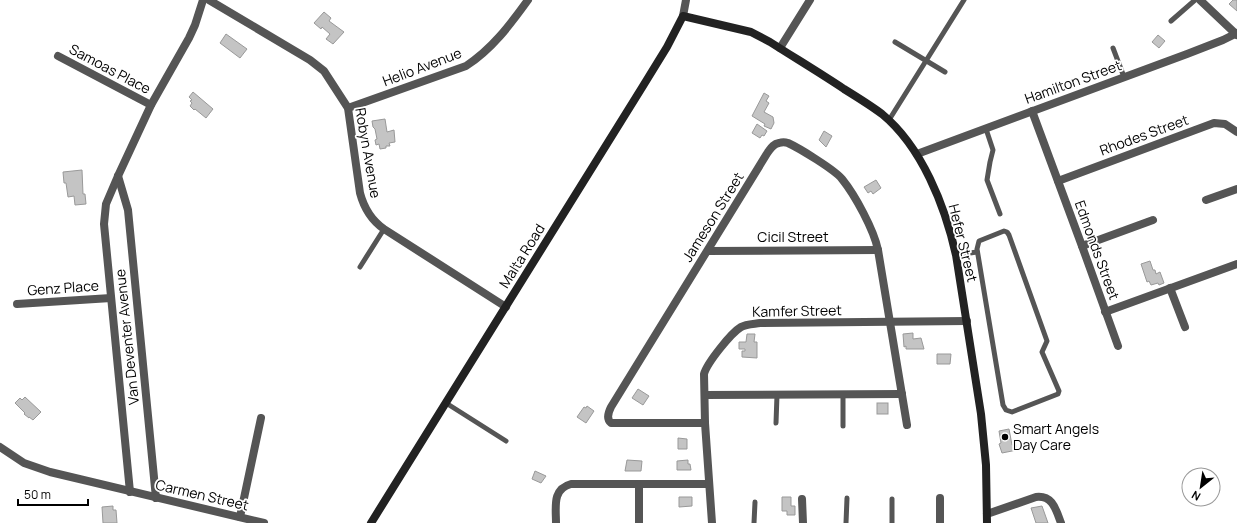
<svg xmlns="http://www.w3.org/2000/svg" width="1237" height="523" font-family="Manrope,sans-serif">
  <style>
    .building { fill: #c4c4c4; stroke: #999 }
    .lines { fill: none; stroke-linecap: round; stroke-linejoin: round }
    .lane { stroke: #555; stroke-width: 5 }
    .street { stroke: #555; stroke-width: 8 }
    .secondary { stroke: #222; stroke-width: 8 }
    .poi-dot { fill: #000; stroke: #fff; stroke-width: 1.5 }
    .labels { text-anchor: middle; stroke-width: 3.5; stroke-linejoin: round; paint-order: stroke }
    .street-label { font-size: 14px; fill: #000; stroke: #fff }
    .poi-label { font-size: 14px; fill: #000; stroke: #fff; text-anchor: start }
  </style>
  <rect width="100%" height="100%" fill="#fff"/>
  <g class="building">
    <polygon points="1233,0 1237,0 1237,11 1229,4"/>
    <polygon points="324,12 331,18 329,21 344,32 333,44 326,39 330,34 322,27 321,29 314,23"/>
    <polygon points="226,34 247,49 240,58 220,43"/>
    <polygon points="1158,35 1165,41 1159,48 1152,42"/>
    <polygon points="193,92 213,109 206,118 195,109 194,110 190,106 192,103 190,101 192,100 189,97"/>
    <polygon points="764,93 769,96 766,101 769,103 764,112 773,117 774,123 771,129 764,126 765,124 752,116"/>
    <polygon points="385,119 387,132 394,130 395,142 389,143 390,146 386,146 386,148 380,149 379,144 376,145 375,140 377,139 375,129 373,127 372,121"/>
    <polygon points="757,124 767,131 764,136 762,135 760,138 752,133"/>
    <polygon points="824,131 832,136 826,147 819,140"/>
    <polygon points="82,170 83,194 85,194 86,204 75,205 74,196 68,197 66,183 64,183 63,172"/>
    <polygon points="876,180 881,188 873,194 871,191 868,193 864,187"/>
    <polygon points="1150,261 1153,270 1155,270 1156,274 1160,272 1164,283 1159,285 1158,283 1151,285 1149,281 1147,282 1141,264"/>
    <polygon points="913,333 913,339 921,338 924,349 906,349 906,346 904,347 903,334"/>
    <polygon points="747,334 755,334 754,342 757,342 757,358 742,357 742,351 745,351 745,349 739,349 739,342 746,342"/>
    <polygon points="937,354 951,354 950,364 937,364"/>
    <polygon points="638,389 649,396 643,405 632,398"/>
    <polygon points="25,397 41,412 33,420 29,417 29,418 24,414 25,413 15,403 20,398 22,400"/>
    <rect x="877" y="403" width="11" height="11"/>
    <polygon points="587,406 594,411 586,423 577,417 584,407 586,408"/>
    <polygon points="1009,429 1012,445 1016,445 1017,450 1002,453 999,444 1001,443 999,431"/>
    <polygon points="678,438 687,439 687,449 678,449"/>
    <polygon points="627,460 642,461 641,471 625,471"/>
    <polygon points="688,460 688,464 690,464 691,470 677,470 677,461"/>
    <polygon points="535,471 546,476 541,483 532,479"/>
    <polygon points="679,497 692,497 692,506 679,507"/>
    <polygon points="782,497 791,497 791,506 795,506 795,515 787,515 787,511 782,511"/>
    <polygon points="113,506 113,510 116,510 117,523 103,523 102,507"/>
    <polygon points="1042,506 1048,523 1036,523 1031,508"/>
  </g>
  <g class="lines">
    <g class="lane">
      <polyline points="1171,21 1195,0"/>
      <polyline points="895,42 945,72"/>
      <polyline points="1113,48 1124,77"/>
      <polyline points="889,120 964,0"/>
      <polyline points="986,129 993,150 990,162 987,180 1000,214"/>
      <polygon points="1004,231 1007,232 1009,235 1047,341 1042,352 1059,391 1058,394 1012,412 1006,410 1003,405 977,249 979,241"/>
      <polyline points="956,255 977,252"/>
      <polyline points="360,267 384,229"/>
      <polyline points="843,395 843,426"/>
      <polyline points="446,403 506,441"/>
      <polyline points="776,423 777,395"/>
      <polyline points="754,523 755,502"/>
      <polyline points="846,523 847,498"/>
      <polyline points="892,523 892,499"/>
    </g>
    <g class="street">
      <path d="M209,0L310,60L324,71L348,108L360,193C364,208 371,220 384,229L506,307"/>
      <polyline points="1200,0 1237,35"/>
      <polyline points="683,16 686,0"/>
      <polyline points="780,48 810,0"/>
      <polyline points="58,56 151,105"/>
      <path d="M348,108L466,66C492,49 510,25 528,0"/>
      <polyline points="1032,111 1082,246 1118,346"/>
      <polyline points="917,154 1187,54 1223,40 1237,33"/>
      <polyline points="118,176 128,210 156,498"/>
      <polyline points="1058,181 1214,123 1225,124 1237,132"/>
      <polyline points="1206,200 1237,189"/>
      <polyline points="1082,246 1153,220"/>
      <polyline points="708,251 878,250"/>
      <polyline points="1170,288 1185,327"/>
      <polyline points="17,304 111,298"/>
      <polyline points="1105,312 1237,264"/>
      <polyline points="705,395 902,394"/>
      <path d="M705,423H611C606,419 608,413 611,407L768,152C771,148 773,144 779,143C782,142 785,142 788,143C799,148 835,170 842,179C855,195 874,230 878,250L907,425"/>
      <polyline points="0,447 24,463 50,472 264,523"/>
      <polyline points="130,492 104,224 106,204 118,176 151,105 189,38 195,25 203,0"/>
      <polyline points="802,499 803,523"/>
      <path d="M987,514L1036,497C1053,495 1056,510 1061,523"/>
      <polyline points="240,517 261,418"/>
      <path d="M556,523C556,507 552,489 571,484H639"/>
      <polyline points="639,523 639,484 709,484"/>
      <path d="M712,523L705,423L704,374C707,363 731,333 741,327C746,324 754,324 760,323L967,321"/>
      <polyline points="940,523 940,498"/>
    </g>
    <path class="secondary" d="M371,523L643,86L667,47L683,16L751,32L770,42C795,58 820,73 844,89C857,97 870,105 882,114C922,147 945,206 956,255L981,414L986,465L987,523"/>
  </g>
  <circle class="poi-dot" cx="1005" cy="437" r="4"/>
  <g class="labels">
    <g class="street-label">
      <text transform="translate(422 67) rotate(-21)" y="5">Helio Avenue</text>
      <text transform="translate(110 69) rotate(28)" y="5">Samoas Place</text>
      <text transform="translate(1073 82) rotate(-20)" y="5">Hamilton Street</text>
      <text transform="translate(1144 135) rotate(-20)" y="5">Rhodes Street</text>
      <text transform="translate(368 153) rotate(80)" y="5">Robyn Avenue</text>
      <text transform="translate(713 217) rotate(-58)" y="5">Jameson Street</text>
      <text x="793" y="242">Cicil Street</text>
      <text transform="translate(963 243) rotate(76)" y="5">Hefer Street</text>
      <text transform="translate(1097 250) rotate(70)" y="5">Edmonds Street</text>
      <text transform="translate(522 256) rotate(-58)" y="5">Malta Road</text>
      <text transform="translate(63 288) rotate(-4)" y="5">Genz Place</text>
      <text transform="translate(797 311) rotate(-1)" y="5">Kamfer Street</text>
      <text transform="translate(127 337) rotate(-96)" y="5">Van Deventer Avenue</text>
      <text transform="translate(202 495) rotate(13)" y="5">Carmen Street</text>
    </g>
    <g class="poi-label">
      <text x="1013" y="434">Smart Angels<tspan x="1013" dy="16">Day Care</tspan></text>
    </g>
  </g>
  <g transform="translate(1201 487) rotate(210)"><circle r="19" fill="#ffffff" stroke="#999999"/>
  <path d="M0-3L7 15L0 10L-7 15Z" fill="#000000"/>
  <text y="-6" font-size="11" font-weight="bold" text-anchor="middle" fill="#000000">N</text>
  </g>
  <path d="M18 499v6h70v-6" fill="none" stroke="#000000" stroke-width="2"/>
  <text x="24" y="499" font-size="12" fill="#000000" stroke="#ffffff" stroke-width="3" paint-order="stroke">50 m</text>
</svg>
